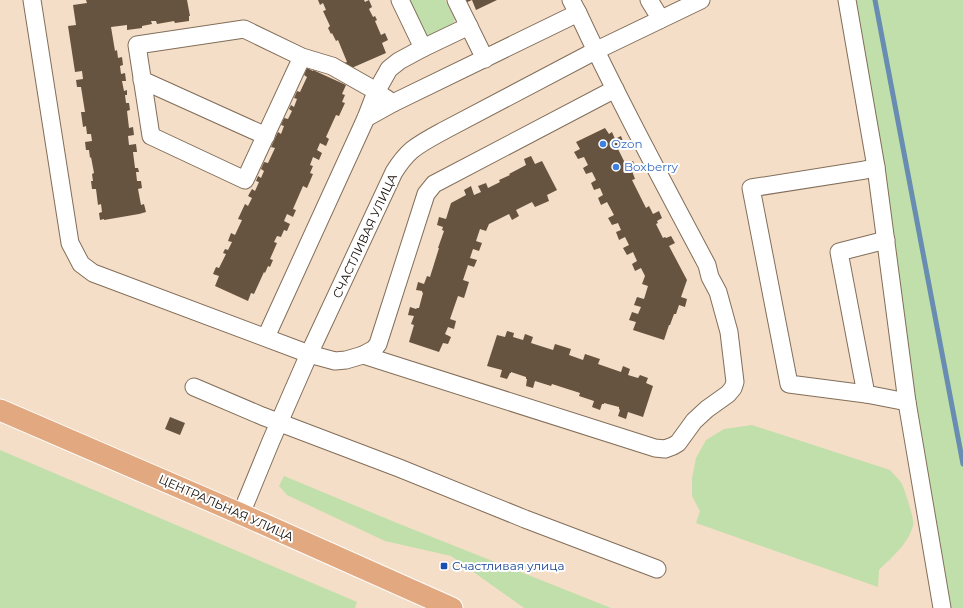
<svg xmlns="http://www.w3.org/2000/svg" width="963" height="608" font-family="Montserrat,sans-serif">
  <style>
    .green { fill: #c0dfaa }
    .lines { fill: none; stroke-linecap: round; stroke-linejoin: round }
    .stream { stroke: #688cb2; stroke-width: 5 }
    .building { fill: #665340 }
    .minor-casing { stroke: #826e5a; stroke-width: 19 }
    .major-casing { stroke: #fff; stroke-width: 23 }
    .minor { stroke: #fff; stroke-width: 17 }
    .major { stroke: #e2a980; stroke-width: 21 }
    .shop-dot { fill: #3f7fe0; stroke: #fff; stroke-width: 1.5 }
    .transit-dot { fill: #1a4fb4; stroke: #fff; stroke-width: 1.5 }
    .labels { text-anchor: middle; stroke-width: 4; stroke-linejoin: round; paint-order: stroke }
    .shop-label { font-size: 12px; fill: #366cbe; stroke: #fff; text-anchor: start }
    .street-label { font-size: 12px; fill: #150d06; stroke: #fff }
    .transit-label { font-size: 12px; fill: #164399; stroke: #fff; text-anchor: start }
  </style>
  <rect width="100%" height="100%" fill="#f4dec7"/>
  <g class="green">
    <polygon points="405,0 445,0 455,19 452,28 427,38"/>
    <polygon points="847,0 963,0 963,608 942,608"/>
    <path d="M752,425L890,470C894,475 899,479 902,484C905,491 915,520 913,526C908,544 892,557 879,570L878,587L696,523L700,511L692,496V478L696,458L706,440L724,429Z"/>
    <polygon points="0,450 357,602 355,608 0,608"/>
    <polygon points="284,476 397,523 611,608 524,608 451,556 385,541 287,495 279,486"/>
  </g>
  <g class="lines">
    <polyline class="stream" points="875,0 963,464"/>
  </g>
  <g class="building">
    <polygon points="86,0 187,0 190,16 189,16 189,21 175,23 174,21 157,24 156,21 151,21 152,24 142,26 142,28 127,30 127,25 111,27 115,51 117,50 118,58 122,57 123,65 120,66 121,74 125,73 126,81 122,81 124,91 127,90 127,95 125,95 126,103 129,103 130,110 127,111 129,128 133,127 134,135 128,136 129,145 136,144 137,152 133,152 135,168 138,168 139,172 136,172 137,181 141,181 142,188 138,189 141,205 144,204 146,212 139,214 104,220 104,219 100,220 99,213 102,212 101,204 98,205 96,189 92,189 91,181 93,181 92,174 94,173 91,157 90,158 89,150 86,150 85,142 92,141 91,134 87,134 86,126 83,127 81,112 85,112 81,87 77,87 76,80 83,79 82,71 75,72 68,26 76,25 73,5 87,3"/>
    <polygon points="318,0 364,0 365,2 369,0 372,7 369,9 373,17 375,16 377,20 375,21 381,35 385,33 388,40 382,43 386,53 347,70 344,63 347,62 338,40 336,41 332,33 331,34 328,28 330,26 323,11 326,10 323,3 320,5"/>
    <polygon points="464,0 497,0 476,10 472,0 465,3"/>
    <polygon points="307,68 313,71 313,70 346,85 342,94 345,95 342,102 345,103 339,116 336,115 326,137 329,139 326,146 320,143 317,150 322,153 319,160 313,157 310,165 313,166 310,173 313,174 307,188 303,186 293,209 296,210 293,217 287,214 284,221 290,224 287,231 284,230 281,237 277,236 274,242 277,243 270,259 273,260 270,267 268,266 265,273 264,272 254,294 251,293 248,301 215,286 219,276 213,274 216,267 219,268 226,254 223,253 225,249 228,250 232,242 228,241 231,233 235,235 242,220 238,219 245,204 248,206 252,198 248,196 252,189 255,191 259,182 256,181 258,176 261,178 264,171 261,169 264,162 268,163 275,148 271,147 278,132 281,134 284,126 281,125 284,118 288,119 292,111 289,109 291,105 294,107 297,99 294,98 297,91 300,92 307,77 304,75"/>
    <polygon points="605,128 609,134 612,132 615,139 621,136 624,144 619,146 619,148 618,149 625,163 627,162 628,164 633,161 637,169 632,171 635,179 632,180 646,208 649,206 653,214 659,211 662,218 657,221 658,223 656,224 663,238 665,237 666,238 671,236 675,243 669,246 687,280 681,297 687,299 685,307 679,305 676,314 674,314 670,325 669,325 664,340 633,330 636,322 629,320 632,312 638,314 641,307 634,305 637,297 644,299 648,286 642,284 645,276 641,268 635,271 632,264 637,261 633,252 627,255 623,248 629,245 625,237 619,240 616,232 621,230 618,223 612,225 608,218 614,215 607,202 601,205 598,198 603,195 600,188 594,190 591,183 596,180 592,172 586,174 583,168 588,165 584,157 578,159 574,152 580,149 576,142"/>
    <polygon points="531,156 535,164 542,161 557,190 547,195 549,201 535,207 532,202 516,210 519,216 512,220 509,214 489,224 486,231 480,229 476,241 482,243 479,251 473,249 470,258 477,260 474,267 468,265 463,280 469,282 464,298 458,296 450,319 456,321 454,329 448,327 445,334 451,337 448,344 443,343 439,352 409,342 414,325 411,324 414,316 408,315 410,307 416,309 417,308 419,308 423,293 422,292 422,291 416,290 418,282 424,284 427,276 430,277 439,248 438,248 444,231 442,230 443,227 437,225 439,217 446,219 451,203 466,195 464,190 471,186 474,195 481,192 478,186 486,183 488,188 500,182 499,180 510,175 509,174 526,165 524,159"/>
    <polygon points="507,331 514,333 513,337 523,340 525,334 533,337 531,343 553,350 555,344 571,349 569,355 583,360 585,354 600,359 598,364 621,372 623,366 630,369 628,375 638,378 640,375 648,378 646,383 653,386 643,417 628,412 626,419 618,416 620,410 619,409 619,407 604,403 604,404 602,404 600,410 592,407 594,401 579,396 580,393 552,384 551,386 535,381 533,388 526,386 527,379 526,379 526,377 511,372 511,373 510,373 507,379 500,377 502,370 487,366 497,335 505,337"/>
    <polygon points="170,417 185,423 180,435 165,429"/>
  </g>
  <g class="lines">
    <g class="minor-casing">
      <g id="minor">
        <polyline points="32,0 70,243 81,264 93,273 309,354 335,361 346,360 363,355 374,349 378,344 426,194 434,184 615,89"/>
        <polyline points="400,0 423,48 469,26"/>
        <polyline points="456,0 485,59"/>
        <polyline points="571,0 578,13"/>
        <polyline points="649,0 657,13 659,20"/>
        <polyline points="847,0 876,167 907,402 942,608"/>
        <polyline points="302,57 245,180 151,136 137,45 244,29 302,57 332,66 369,87 393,103"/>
        <polyline points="142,80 266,136"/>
        <polyline points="886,240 839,252 866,394 907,402"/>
        <polyline points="266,337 366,118 376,92 389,69 399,61 423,48"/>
        <path d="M363,355L655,448L665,449L673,446L678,443L694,421L707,409L728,394L733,388L735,382L729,332L718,292L710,277L707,265C663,182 618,99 578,13L393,103L366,118"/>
        <polyline points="194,387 262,416 399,468 525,519 657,569"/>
        <polyline points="866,394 789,384 751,188 865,170 876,167"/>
        <path d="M241,514L271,441L309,354L394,172C399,164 405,156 412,150C422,142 434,136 445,130L595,51L701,0"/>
      </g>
    </g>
    <g class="major-casing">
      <polyline id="major" points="0,410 241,514 452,608"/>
    </g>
    <use href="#minor" class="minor"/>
    <use href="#major" class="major"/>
  </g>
  <g class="shop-dot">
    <circle cx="603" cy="144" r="4"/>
    <circle cx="616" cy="167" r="4"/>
  </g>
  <rect class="transit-dot" x="440" y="562" width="8" height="8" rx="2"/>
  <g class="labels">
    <g class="shop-label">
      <text x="611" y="148">Ozon</text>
      <text x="624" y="171">Boxberry</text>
    </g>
    <g class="street-label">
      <text transform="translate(365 236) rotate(-65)" y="4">СЧАСТЛИВАЯ УЛИЦА</text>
      <text transform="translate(226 508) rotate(24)" y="4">ЦЕНТРАЛЬНАЯ УЛИЦА</text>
    </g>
    <g class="transit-label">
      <text x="452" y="570">Счастливая улица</text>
    </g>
  </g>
</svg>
